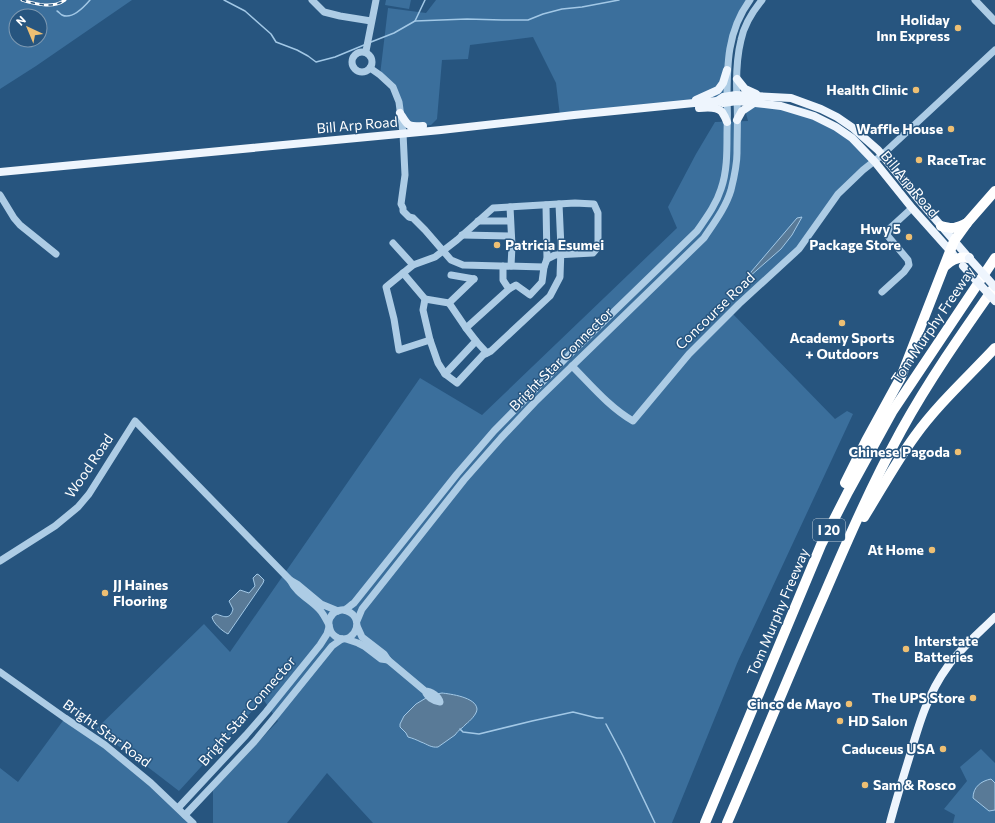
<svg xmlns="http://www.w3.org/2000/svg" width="995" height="823" font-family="Commissioner,sans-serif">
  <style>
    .green { fill: #3b6f9c; fill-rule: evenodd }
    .water { fill: #597a97; stroke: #a2c8e6 }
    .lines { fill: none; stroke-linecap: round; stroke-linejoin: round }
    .stream { stroke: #a2c8e6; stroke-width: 1.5 }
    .minor { stroke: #adcce5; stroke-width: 7 }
    .major { stroke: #eef5fd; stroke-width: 8 }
    .highway { stroke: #fff; stroke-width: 10 }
    .rail-casing { stroke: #fff; stroke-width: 3 }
    .rail { stroke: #27557f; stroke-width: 1.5; stroke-dasharray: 4.5; stroke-linecap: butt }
    .major-bridge { stroke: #eef5fd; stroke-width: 8 }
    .poi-dot { fill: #eebf73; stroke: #27557f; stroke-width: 1.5 }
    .labels { text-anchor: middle; stroke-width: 3; stroke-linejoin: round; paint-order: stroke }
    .shield { fill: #27557f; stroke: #beccd9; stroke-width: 1 }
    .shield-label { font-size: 13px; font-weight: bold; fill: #fff }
    .poi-label { font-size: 14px; font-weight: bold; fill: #fff; stroke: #27557f; text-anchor: end }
    .street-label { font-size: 14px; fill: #fff; stroke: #27557f }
  </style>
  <rect width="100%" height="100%" fill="#27557f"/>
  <g class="green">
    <path d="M0,0H132L36,66L0,89ZM16,16H40V40H16Z"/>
    <polygon points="386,0 411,0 409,9 385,5"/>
    <polygon points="436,0 750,0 732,36 727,96 560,116 556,83 533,37 470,45 468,59 442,60 437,119 431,125 411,127 406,123 393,87 380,75 388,8 426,13"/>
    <polygon points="742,98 806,108 856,135 875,158 849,184 799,249 731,312 835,419 847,411 853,414 738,661 672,823 373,823 327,773 287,823 213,823 213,790 278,721 263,699 179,791 136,758 95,730 204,624 230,652 420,378 482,415 677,228 668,207 696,154 715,122 748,121"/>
    <polygon points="65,718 128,763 193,823 0,823 0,768 18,782"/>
    <polygon points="981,749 995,763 995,823 953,823 955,815 944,809 967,781 960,767"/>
  </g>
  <g class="water">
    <polygon points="802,217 792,235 781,249 749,277 751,272 797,218"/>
    <path d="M257,574L259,575L264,580L263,583L228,634C222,631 213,623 212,617L216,614C223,616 230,621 233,609L229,601L240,590L249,593L255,586L253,578Z"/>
    <path d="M442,693C450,694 476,697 477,709C477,714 470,721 466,724C463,728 458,730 455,735L438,747C431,748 427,744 421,742C417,740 412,738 408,737L406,733L400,727V724L404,716L416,704L431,695Z"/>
    <path d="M991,779L995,783V810L989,811L973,798C973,787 981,781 991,779Z"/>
  </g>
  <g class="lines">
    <g class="stream">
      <polyline points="224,0 245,11 271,34 276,42 297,50 308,56 316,62 335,57 364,45"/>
      <path d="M57,11C59,12 60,14 62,15C72,20 84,7 90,0"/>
      <polyline points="415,21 425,0"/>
      <polyline points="371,42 394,33 415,21 467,19 502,20 528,20 543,14 562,9 582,7 619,0"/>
      <polyline points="606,724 623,756 655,823"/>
      <polyline points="460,729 463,732 479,734 532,721 573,712 597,718 603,718"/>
    </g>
    <g class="minor">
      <polyline points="312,0 324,12 340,16 371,21"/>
      <polyline points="975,0 995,21"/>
      <polyline points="366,51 376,0"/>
      <circle cx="362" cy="62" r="10"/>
      <polyline points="370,68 380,75 393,87 399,102 403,133 405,175 401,204 403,208 403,211 409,217 413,218 425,230 451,260 463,265 544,267 547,259 555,255 593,253 598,247 598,213 594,204 575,203 493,208 457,240 435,257 413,265 386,287 394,319 399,350 430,340 438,363 445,374 476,341 466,328 509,289 503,280 503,266"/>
      <polyline points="0,195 14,218 20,225 56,254"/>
      <polyline points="546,205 547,259"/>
      <polyline points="510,207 512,246 511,266"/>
      <polyline points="478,221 510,221"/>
      <polyline points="462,235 511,236"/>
      <polyline points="393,243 413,265"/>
      <polyline points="403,273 425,299 449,303 474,279"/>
      <polyline points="451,275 474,279"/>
      <polyline points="509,289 516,285 530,295 542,282 544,267"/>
      <polyline points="882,292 904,272 909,265 908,260 887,235 889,229 912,208"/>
      <polyline points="425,299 423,310 430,340"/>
      <polyline points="449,303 466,328"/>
      <polyline points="476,341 487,353"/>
      <path d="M572,366C591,385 609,407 633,421L689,354L739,304L799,249L838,194L863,170L882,155L995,50"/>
      <polyline points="445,374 457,383 483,355 491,351 550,296 560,277 561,248 559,204"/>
      <polyline points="0,561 55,526 78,507 89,494 135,421 290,580"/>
      <path d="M343,610C367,614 356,645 338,638C334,636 331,633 330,629C327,622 330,614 337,611C340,610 343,610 346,609C349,607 351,605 354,603L457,474L494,431L565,359L697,231C706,218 716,205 721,189C727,172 727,153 727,135C727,124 728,113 727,102C727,65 727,31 750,0"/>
      <path d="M357,621L362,609L366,604L464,480L501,438L535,402L704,238C714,223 726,207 731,190C734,178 737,165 737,153C737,136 738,118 737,101C736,81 736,60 741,40C744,25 753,11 762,0"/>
      <path d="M329,625C326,619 323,613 319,609C308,598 297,594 290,580L297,584L321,604L338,611"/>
      <path d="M357,626L362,637L384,654L388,660L425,691C427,697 433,701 440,702C439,696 431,691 425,691"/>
      <polyline points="346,639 358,643 364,646 381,659 388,660"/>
      <polyline points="0,672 65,718 105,745 151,783 193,823"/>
      <polyline points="178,808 246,735 266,712 320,645 327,634 329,627"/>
      <polyline points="185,815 254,742 274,718 332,646 342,639"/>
    </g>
    <g class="major">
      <polyline points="737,79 745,89 756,94"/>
      <polyline points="696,100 718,90 723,83 727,70"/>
      <polyline points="717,101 723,97 736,95 791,98 821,109 837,117 853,128 878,150 924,206 969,258"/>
      <path d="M699,108C707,107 717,106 722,112C724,115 726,119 727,122"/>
      <path d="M400,113C408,126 407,127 423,126"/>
      <polyline points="737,120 742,111 754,103"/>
      <polyline points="0,172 441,130 574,115 694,103 717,101 723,103 737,101 781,106 814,116 836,127 852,138 875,162 912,208 953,254"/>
      <path d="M890,823C896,800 903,778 910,755C919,724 928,693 948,666C961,648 979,633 995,617"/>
    </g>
    <g class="highway">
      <path d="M941,226C952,229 956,229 967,223"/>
      <path d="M945,266C952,259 959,256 969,258"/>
      <polyline points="845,483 866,441 901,377 954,241 967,223 995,191"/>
      <path d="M864,517C881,490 896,462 915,436C938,404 968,377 995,348"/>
      <polyline points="705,823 821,545 848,492 892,412 995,258"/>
      <path d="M727,823C760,747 791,670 824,595C848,539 872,484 901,431C929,380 962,333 995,286"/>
    </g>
    <g class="rail-casing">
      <path id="rail" d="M22,0C35,4 53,9 65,0"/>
    </g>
    <use href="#rail" class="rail"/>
    <g class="major-bridge">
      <polyline points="969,258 995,287"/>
      <polyline points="963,266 995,301"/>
    </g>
  </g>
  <g class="poi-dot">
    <circle cx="958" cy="28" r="4"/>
    <circle cx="916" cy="90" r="4"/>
    <circle cx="951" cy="129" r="4"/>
    <circle cx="919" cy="160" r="4"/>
    <circle cx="909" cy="237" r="4"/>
    <circle cx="497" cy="245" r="4"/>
    <circle cx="842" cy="323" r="4"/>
    <circle cx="958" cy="452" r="4"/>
    <circle cx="932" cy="550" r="4"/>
    <circle cx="105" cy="593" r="4"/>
    <circle cx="906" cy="649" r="4"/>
    <circle cx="973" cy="698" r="4"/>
    <circle cx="849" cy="704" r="4"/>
    <circle cx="840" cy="721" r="4"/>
    <circle cx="943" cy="749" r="4"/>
    <circle cx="865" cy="785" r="4"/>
  </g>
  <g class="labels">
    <rect class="shield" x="813" y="519" width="32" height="22" rx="3"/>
    <g class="shield-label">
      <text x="829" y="535">I 20</text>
    </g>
    <g class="poi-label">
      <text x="950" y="25">Holiday<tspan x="950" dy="16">Inn Express</tspan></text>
      <text x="908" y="95">Health Clinic</text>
      <text x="943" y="134">Waffle House</text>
      <text x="927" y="165" text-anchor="start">RaceTrac</text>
      <text x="901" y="234">Hwy 5<tspan x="901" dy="16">Package Store</tspan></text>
      <text x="505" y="250" text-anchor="start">Patricia Esumei</text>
      <text x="842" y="343" text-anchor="middle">Academy Sports<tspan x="842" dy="16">+ Outdoors</tspan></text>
      <text x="950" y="457">Chinese Pagoda</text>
      <text x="924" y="555">At Home</text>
      <text x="113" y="590" text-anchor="start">JJ Haines<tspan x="113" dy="16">Flooring</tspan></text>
      <text x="914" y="646" text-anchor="start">Interstate<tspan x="914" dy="16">Batteries</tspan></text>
      <text x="965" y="703">The UPS Store</text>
      <text x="841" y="709">Cinco de Mayo</text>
      <text x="848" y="726" text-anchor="start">HD Salon</text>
      <text x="935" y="754">Caduceus USA</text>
      <text x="873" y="790" text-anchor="start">Sam &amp; Rosco</text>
    </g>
    <g class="street-label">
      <text transform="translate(357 125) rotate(-5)" y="5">Bill Arp Road</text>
      <text transform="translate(910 184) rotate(50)" y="5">Bill Arp Road</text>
      <text transform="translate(715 311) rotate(-44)" y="5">Concourse Road</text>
      <text transform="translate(933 325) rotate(-56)" y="5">Tom Murphy Freeway</text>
      <text transform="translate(561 359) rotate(-45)" y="5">Bright Star Connector</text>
      <text transform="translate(89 466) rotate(-56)" y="5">Wood Road</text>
      <text transform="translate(778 612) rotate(-67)" y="5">Tom Murphy Freeway</text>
      <text transform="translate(247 711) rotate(-49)" y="5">Bright Star Connector</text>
      <text transform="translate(107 733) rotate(36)" y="5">Bright Star Road</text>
    </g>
  </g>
  <g transform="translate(28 28) rotate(316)"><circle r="19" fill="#27557f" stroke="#7d99b2"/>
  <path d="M0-3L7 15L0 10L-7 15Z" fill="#eebf73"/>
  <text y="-6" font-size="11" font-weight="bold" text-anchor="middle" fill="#ffffff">N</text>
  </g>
</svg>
